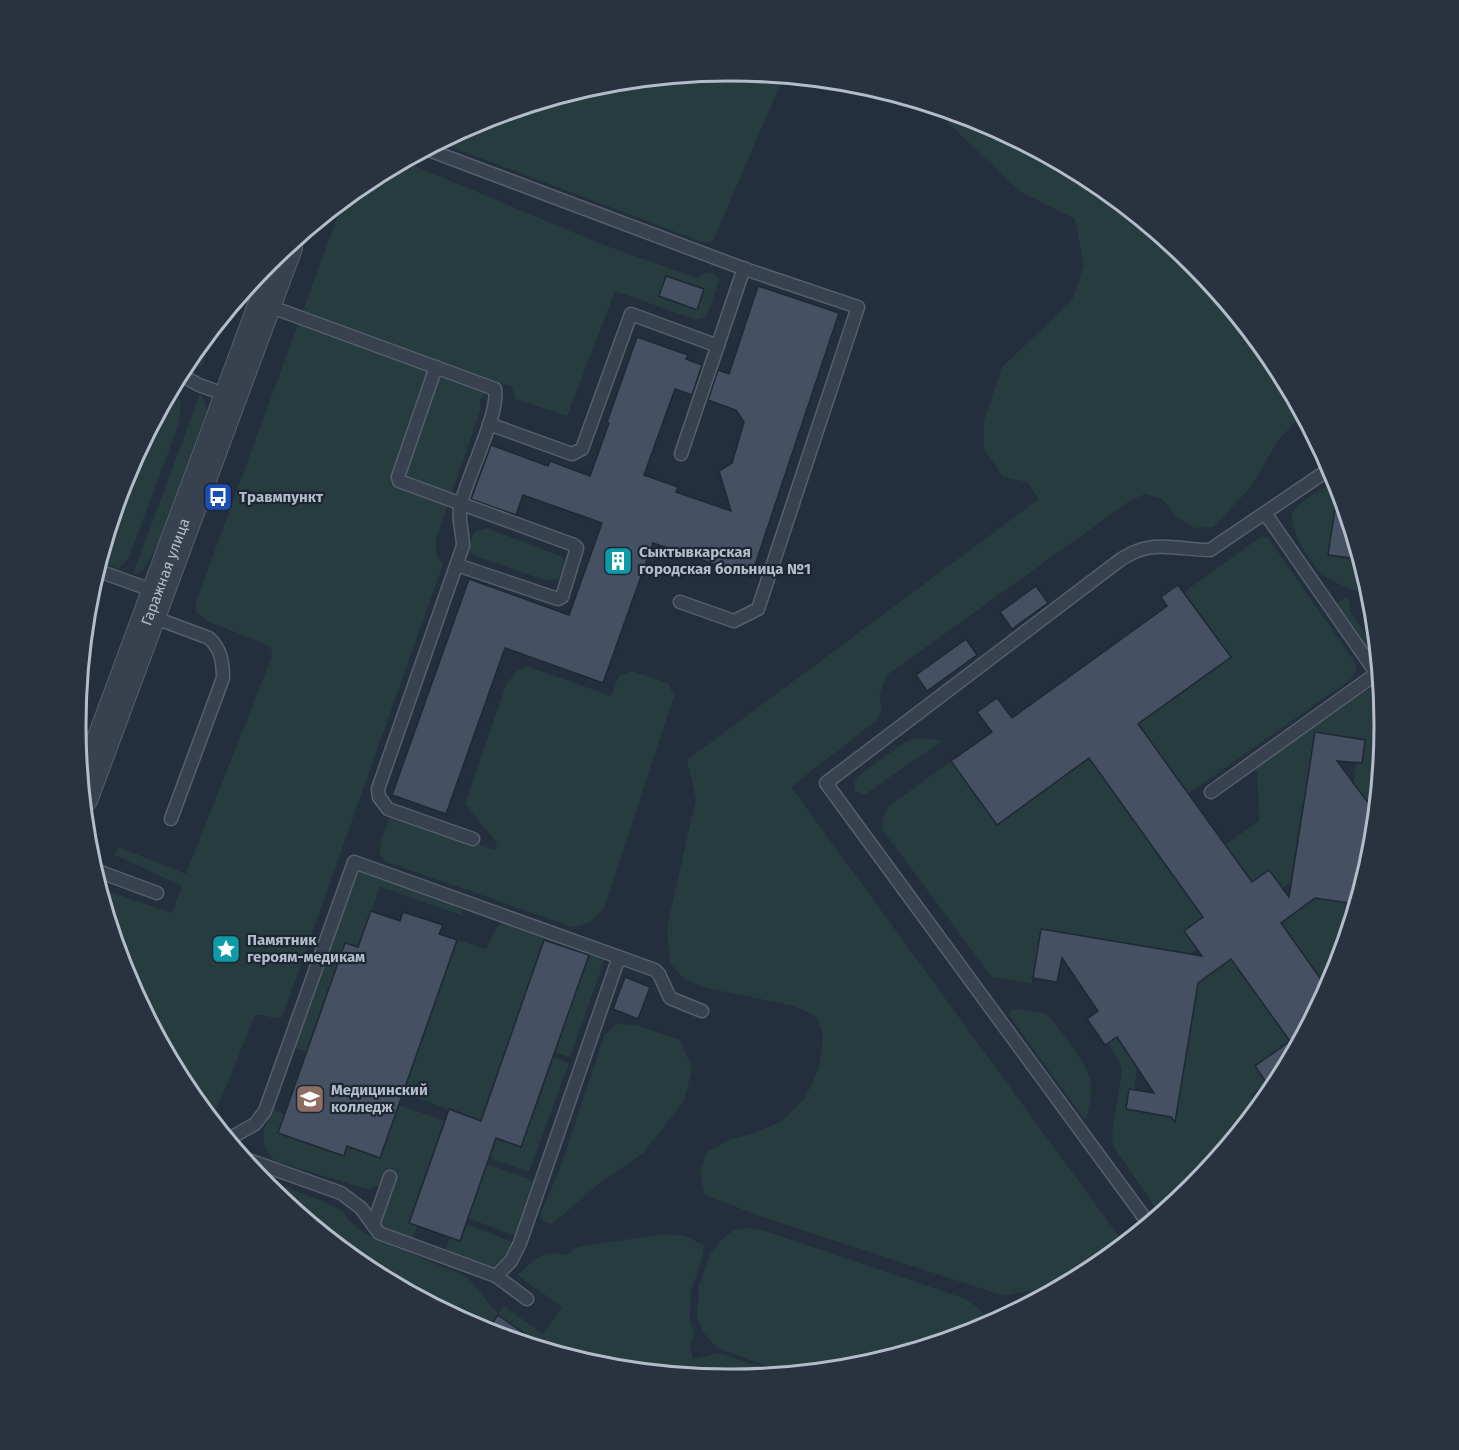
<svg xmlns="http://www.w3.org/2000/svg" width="1459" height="1450" font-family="'Fira Sans',sans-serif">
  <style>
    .green { fill: #263c3f }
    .building { fill: #455162; stroke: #1f2835; stroke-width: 1.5 }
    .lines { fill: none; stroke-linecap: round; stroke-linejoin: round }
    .service-casing { stroke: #565f6c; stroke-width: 15 }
    .tertiary-casing { stroke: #565f6c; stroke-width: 34 }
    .service { stroke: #38414e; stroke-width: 12 }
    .tertiary { stroke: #38414e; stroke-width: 32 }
    .labels { text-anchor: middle; stroke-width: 4.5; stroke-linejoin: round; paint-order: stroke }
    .poi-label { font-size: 15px; font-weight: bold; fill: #b4bcc9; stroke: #1d2633; text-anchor: start }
    .street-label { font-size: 15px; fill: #b4bcc9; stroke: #1d2633 }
    .rim { fill: none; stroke: #b4bcc9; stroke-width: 3 }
  </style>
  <rect width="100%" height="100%" fill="#242f3e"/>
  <g class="green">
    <polygon points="730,71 784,76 713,241 705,243 438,142 479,120 602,83"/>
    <polygon points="947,110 980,120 1093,181 1193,262 1274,362 1302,414 1277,442 1251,487 1213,527 1194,528 1178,518 1161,498 1145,494 1131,500 887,675 879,695 882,708 877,720 791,787 1120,1238 1064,1280 1051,1286 1004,1296 760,1216 705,1195 700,1172 707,1152 729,1140 754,1133 782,1121 805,1098 819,1068 823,1036 817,1017 794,1006 706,988 684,979 670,963 667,927 696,799 687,760 1039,499 1027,482 1003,477 984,449 984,421 1002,367 1072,301 1084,265 1075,219 1021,192 947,122"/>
    <path d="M403,161L601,244L697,278L701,274L711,272L719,277V281L707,315L701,319H694L615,291L567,416L515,399L512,386L501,383L480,399V411L436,539V554L443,564L284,1012L281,1018C271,1020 262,1011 254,1017L224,1092L211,1120L185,1088L125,975L98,888L172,913L182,886L115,855L118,847L186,874L272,656L271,647L263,643L207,621L196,612V602L344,199L366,181Z"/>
    <polygon points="216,324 201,367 191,368 184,365"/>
    <polygon points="200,394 206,404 206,412 158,545 142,572 133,574"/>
    <polygon points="167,395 181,400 179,423 129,557 119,569 99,561 125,474"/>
    <path d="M1336,480L1341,497H1338L1328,555L1360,559L1369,591L1364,594C1352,589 1337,584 1326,577C1314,569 1283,523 1294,510C1303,499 1324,489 1336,480Z"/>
    <polygon points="486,528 563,557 564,563 559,578 547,581 473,555 469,547 474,532"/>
    <polygon points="1262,536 1269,539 1356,664 1357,669 1350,680 1188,794 1144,733 1134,727 1231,657 1184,592"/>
    <polygon points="1346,598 1350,601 1350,611 1377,651 1378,665 1337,606 1340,600"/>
    <polygon points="526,666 611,696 619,676 631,671 668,683 674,696 604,908 589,923 573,927 386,862 379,854 382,837 391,815 495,850 497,843 465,804 506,685 516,672"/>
    <polygon points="1364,689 1375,692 1382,702 1384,725 1375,812 1353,783 1357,763 1362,763 1365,740 1316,732 1291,882 1282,888 1269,870 1252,882 1225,845 1259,821 1257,767"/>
    <polygon points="925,738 942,741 867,793 864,794 854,791 855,781 858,776 905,742 914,739"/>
    <polygon points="1094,755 1096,768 1203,917 1197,949 1190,954 1041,929 1032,984 992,977 882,829 883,818 888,807 951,761 997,825"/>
    <polygon points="360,872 365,872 450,903 461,910 464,916 380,887 358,947 345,943 307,1052 292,1047 355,875"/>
    <polygon points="1299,895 1356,904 1334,976 1327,988 1285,929 1274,928"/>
    <polygon points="507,921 602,957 604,961 570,1057 555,1052 589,955 545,940 481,1121 403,1093 457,940 486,949 497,927"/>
    <polygon points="1239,954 1297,1036 1255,1066 1267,1083 1250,1095 1258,1108 1192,1188 1160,1214 1113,1146 1112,1133 1122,1072 1120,1063 1108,1043 1116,1037 1137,1068 1134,1090 1129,1089 1126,1109 1175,1118 1201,966 1214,972"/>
    <path d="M1018,1009L1045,1013L1052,1019C1063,1035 1089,1065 1091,1084C1092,1095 1089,1106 1087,1117L1084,1119L1009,1015L1011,1010Z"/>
    <polygon points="616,1024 636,1025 680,1040 692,1069 684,1101 643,1153 596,1186 552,1224 542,1221 541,1213 562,1163 604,1036"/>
    <polygon points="553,1057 569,1063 529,1172 489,1158 496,1138 521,1147"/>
    <path d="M399,1105L445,1121L409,1223L417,1226L411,1244L379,1227V1220L395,1175L386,1172L380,1185L369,1189L363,1188L275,1161C258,1144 263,1130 271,1109L285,1114L343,1155L347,1146L380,1158Z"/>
    <polygon points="487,1164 537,1182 518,1237 468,1218"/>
    <path d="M257,1176L330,1204L343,1212L352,1224L369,1236L467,1277L498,1314L504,1306L543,1334L562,1307L517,1275C536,1260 541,1249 566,1255L578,1247L664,1234L684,1236L704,1245L702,1259L691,1291L690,1319L694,1335L690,1348L693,1359L719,1353L781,1374L729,1379L601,1367L552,1352L498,1315L486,1332L479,1330L366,1269L266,1188Z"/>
    <polygon points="466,1224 515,1243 508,1255 490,1269 443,1256 450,1238 460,1241"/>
    <polygon points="748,1228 762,1230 963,1298 980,1309 990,1324 980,1330 857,1367 790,1374 720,1349 709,1340 702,1330 697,1315 699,1285 710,1255 721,1240 734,1230"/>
  </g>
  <g class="building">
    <polygon points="666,276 704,289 697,310 659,296"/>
    <polygon points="758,286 839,313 751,577 653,543 603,683 505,648 446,814 392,795 469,579 569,615 602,523 523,495 516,515 471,499 491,445 548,466 550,461 590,476 609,423 607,422 637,337 688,355 686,359 702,365 692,395 675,389 644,475 678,487 676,492 731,511 719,471 732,463 744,422 736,410 708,400 718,370 729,374"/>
    <polygon points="1338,489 1360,559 1328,555"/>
    <polygon points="1178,585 1231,657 1138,724 1252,882 1269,870 1289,897 1315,732 1365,740 1362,763 1337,761 1375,812 1371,853 1356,904 1315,898 1281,923 1327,988 1274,1089 1272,1091 1255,1066 1290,1041 1231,959 1198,983 1175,1122 1171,1117 1126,1109 1129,1089 1154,1093 1117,1037 1105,1045 1087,1019 1098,1011 1062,958 1057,982 1033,978 1041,929 1202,956 1184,931 1203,917 1089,758 997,825 951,761 992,732 977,712 997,698 1012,718 1167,606 1161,597"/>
    <polygon points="1036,586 1048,603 1012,629 1000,612"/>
    <polygon points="966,639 977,655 927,691 916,675"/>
    <polygon points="371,911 400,921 403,912 443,925 439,934 457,940 380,1158 347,1146 344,1156 278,1133 345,943 358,947"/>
    <polygon points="544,940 589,955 521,1147 496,1138 460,1241 409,1223 449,1109 481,1121"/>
    <polygon points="625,977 650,987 638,1019 613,1009"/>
    <polygon points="498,1315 540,1345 539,1348 486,1332"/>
  </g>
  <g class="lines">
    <g class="service-casing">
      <g id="service">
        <polyline points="426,149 742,268 858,307 758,609 734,621 680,602"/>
        <path d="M266,305L495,389C500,412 467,477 461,504C457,518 463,532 463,546L378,789L379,797L388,809L473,839"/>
        <polyline points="436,367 398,477 399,481 574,545 577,548 562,597 558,599 457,565"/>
        <polyline points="179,374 199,385 230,396"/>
        <polyline points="489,424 572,454 582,449 631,314 718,346"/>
        <polyline points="681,454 744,268"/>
        <polyline points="1265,513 1379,677"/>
        <polyline points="96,570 157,592"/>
        <path d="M150,616L209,638C221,649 223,662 223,678L171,819"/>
        <polyline points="1211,792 1377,673"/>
        <polyline points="92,869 157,893"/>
        <polyline points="227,1140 255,1124 265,1111 354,862 655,970 659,974 670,998 702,1011"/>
        <polyline points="243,1158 341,1193 361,1208 379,1233 496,1276 511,1261 520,1243 619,957"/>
        <path d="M1149,1224L826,783L1120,560C1125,557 1131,553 1137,551C1159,542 1187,550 1210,550L1331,468"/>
        <polyline points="373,1225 390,1177"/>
        <polyline points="496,1276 527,1299"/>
      </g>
    </g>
    <g class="tertiary-casing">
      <g id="tertiary">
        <path id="s1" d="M82,797L286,247"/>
      </g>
    </g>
    <use href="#service" class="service"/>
    <use href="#tertiary" class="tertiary"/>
  </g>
  <defs>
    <g id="bus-square" transform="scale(1.5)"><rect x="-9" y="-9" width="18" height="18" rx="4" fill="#1a4fb4" stroke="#1d2633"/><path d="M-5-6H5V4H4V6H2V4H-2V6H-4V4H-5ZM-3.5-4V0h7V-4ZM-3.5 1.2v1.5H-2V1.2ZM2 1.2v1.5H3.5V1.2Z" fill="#fff"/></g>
    <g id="building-square" transform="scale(1.5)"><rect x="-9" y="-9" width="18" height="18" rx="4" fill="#0f9aa8" stroke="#1d2633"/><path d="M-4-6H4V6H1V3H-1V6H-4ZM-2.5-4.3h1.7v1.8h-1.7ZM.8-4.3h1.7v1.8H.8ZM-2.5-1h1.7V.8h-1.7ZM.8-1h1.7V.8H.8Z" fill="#fff"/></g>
    <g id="sight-square" transform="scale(1.5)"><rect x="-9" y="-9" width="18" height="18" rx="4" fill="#0f9aa8" stroke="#1d2633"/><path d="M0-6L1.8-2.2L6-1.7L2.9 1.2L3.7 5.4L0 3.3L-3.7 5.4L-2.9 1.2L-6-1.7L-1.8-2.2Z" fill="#fff"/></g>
    <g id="university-square" transform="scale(1.5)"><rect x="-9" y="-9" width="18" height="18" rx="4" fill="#8d6e63" stroke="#1d2633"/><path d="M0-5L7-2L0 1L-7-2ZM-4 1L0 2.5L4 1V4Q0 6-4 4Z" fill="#fff"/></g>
  </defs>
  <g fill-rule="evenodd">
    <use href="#bus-square" x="218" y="497"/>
    <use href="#building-square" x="618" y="561"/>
    <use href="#sight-square" x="226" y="949"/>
    <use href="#university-square" x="310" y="1099"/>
  </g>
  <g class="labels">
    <g class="poi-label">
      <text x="239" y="502">Травмпункт</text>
      <text x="639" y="557">Сыктывкарская<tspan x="639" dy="17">городская больница №1</tspan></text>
      <text x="247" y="945">Памятник<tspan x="247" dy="17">героям-медикам</tspan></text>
      <text x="331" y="1095">Медицинский<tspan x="331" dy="17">колледж</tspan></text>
    </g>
    <g class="street-label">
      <text dy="5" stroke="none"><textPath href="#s1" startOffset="240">Гаражная улица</textPath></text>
    </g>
  </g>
  <path d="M0 0H1459V1450H0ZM86 725a644 644 0 1 1 1288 0a644 644 0 1 1-1288 0Z" fill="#29323f" fill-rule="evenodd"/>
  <path class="rim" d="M86 725a644 644 0 1 1 1288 0a644 644 0 1 1-1288 0Z"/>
</svg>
